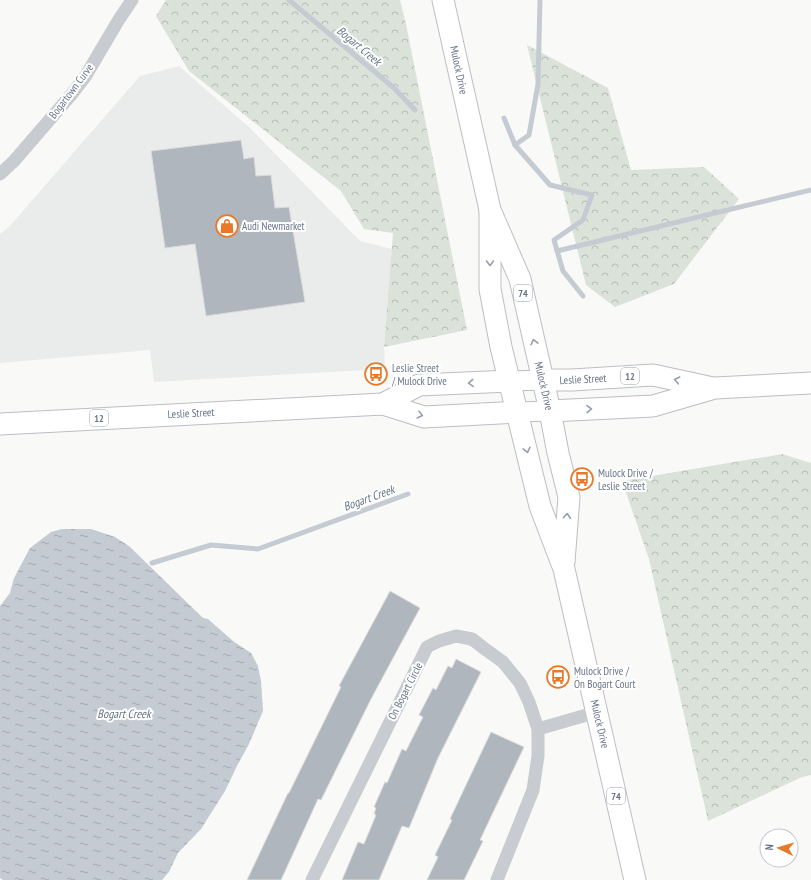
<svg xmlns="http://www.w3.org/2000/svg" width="811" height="880" font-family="'PT Sans Narrow',sans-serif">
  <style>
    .built { fill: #eaebeb }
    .forest { fill: url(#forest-crowns) }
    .water { fill: url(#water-ripples) }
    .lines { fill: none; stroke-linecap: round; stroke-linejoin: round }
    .stream { stroke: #c5cbd2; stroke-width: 5 }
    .building { fill: #b0b6be; stroke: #dbdcda }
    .secondary-casing { stroke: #babec4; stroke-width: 21 }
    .primary-casing { stroke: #bbbec3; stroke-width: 23 }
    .minor { stroke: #c8cbcf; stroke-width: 13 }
    .secondary { stroke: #fff; stroke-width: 19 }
    .primary { stroke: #fff; stroke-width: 21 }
    .oneway { stroke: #959eac }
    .labels { text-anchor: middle; stroke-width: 4; stroke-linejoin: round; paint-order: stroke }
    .shield { fill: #fff; stroke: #959eac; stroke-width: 1 }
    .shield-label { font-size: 10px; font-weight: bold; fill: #687489 }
    .street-label { font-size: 11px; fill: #687489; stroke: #fff }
    .poi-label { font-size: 11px; fill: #687489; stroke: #fff; text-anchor: start }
    .water-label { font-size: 12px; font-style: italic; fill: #647684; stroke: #fff }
  </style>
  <defs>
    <pattern id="forest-crowns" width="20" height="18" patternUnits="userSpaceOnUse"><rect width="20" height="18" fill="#dae2d9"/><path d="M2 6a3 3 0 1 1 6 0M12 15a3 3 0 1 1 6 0" fill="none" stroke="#b5bcb6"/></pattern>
    <pattern id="water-ripples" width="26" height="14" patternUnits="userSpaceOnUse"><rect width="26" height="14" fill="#c5cbd2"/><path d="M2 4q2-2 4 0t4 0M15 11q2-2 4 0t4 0" fill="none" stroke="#a4a9b0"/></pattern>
  </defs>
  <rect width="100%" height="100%" fill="#f9faf8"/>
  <polygon class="built" points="179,66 250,128 360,241 392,249 384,347 385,369 154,382 150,350 0,363 0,234 9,227 140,76"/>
  <g class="forest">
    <polygon points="166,0 400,0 406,24 467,330 384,347 393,233 364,229 341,191 189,71 156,16"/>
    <polygon points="527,45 608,88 631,170 704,167 739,199 674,284 615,307 586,285"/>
    <polygon points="782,454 811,463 811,775 802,777 708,821 649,559 622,481"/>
  </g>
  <polygon class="water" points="62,529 91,529 115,537 129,546 203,618 208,619 233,641 251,653 258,666 261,681 263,711 249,744 237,766 225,791 201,829 178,853 169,872 162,880 3,880 0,878 0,606 10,593 14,578 30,548 51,532"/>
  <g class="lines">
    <g class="stream">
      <polyline points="289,0 394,88 415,110"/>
      <polyline points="504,118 515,145 550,185 592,195 583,220 554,240 563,271 583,296"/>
      <polyline points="515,145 529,135 538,84 540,0"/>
      <polyline points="557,251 811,190"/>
      <polyline points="152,563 211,545 258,549 408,494"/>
    </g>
  </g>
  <g class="building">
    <polygon points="241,140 244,159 254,157 256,176 271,175 275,208 289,207 305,302 206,316 195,244 165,248 151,151"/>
    <polygon points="390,591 420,608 371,699 321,800 318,799 281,880 247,880 288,793 289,793 341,687 339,686"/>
    <polygon points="456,659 481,672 438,758 409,828 402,826 379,880 342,880 358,842 364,844 376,815 374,814 376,808 374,807 385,782 387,783 402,749 406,751 423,717 419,715 433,688 436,690 448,666 452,668"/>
    <polygon points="491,732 524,747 480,840 483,841 464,880 427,880 438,857 435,855 452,820 450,819"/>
  </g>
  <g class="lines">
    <g class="secondary-casing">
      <g id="secondary">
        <polyline points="510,381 543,380"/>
        <polyline points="518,412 550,411"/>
      </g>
    </g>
    <g class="primary-casing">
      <g id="primary">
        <polyline points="443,0 490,210 520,279 550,411 558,453 569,497 564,562"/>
        <polyline points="490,210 490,289 501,347 540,506 564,569 635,880"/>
        <polyline points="543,380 572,380 653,375 713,388"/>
        <polyline points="383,404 419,385 510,381"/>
        <polyline points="550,411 653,406 715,388 811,383"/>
        <polyline points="0,424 383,404 424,417 518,412"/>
      </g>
    </g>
    <g class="minor">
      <polyline points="0,174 14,161 71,95 85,77 118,21 132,0"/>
      <polyline points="538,729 597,712"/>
      <polyline points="312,880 427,647 439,641 456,636 472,639 485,649 503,662 520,683 529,702 538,729 538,756 533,790 497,880"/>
    </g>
    <use href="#secondary" class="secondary"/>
    <use href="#primary" class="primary"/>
  </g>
  <defs><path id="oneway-chevron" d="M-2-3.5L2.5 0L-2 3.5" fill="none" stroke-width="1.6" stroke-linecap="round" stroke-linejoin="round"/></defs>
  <g class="oneway">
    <use href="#oneway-chevron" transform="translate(490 263) rotate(90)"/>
    <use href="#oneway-chevron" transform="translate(534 342) rotate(-103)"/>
    <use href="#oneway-chevron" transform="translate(677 380) rotate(-168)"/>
    <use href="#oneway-chevron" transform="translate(471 383) rotate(177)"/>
    <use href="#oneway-chevron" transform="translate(589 409) rotate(-2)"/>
    <use href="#oneway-chevron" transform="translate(420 415) rotate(14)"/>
    <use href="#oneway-chevron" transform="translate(527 450) rotate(76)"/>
    <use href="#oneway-chevron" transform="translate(567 516) rotate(-86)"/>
  </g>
  <defs>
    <g id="shop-ring" transform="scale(1.15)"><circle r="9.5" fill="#fff" stroke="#e8792a" stroke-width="1.5"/><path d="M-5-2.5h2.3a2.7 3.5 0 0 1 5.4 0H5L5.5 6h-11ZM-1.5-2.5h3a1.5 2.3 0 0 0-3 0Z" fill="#e8792a"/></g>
    <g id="bus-ring" transform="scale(1.15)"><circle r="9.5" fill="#fff" stroke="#e8792a" stroke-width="1.5"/><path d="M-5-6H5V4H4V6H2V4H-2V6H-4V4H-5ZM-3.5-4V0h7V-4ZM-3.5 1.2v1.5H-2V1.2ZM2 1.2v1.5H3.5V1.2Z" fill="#e8792a"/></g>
  </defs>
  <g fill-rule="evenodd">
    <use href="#shop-ring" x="227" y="226"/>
    <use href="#bus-ring" x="376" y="374"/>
    <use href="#bus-ring" x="582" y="479"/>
    <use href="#bus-ring" x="558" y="677"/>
  </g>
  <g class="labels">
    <g class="shield">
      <rect x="514" y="285" width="18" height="16" rx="3"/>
      <rect x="621" y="368" width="18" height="16" rx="3"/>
      <rect x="90" y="410" width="18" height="16" rx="3"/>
      <rect x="607" y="788" width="18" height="16" rx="3"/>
    </g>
    <g class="shield-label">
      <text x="523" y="297">74</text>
      <text x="630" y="380">12</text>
      <text x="99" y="422">12</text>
      <text x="616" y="800">74</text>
    </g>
    <g class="street-label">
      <text transform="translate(459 70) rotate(78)" y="4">Mulock Drive</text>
      <text transform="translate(71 91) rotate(-53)" y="4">Bogartown Curve</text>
      <text transform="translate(583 379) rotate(-3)" y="4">Leslie Street</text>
      <text transform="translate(544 386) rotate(77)" y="4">Mulock Drive</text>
      <text transform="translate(191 413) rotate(-3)" y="4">Leslie Street</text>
      <text transform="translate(405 691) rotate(-63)" y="4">On Bogart Circle</text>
      <text transform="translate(600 724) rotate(77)" y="4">Mulock Drive</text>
    </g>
    <g class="poi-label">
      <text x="242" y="230">Audi Newmarket</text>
      <text x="392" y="372">Leslie Street<tspan x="392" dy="13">/ Mulock Drive</tspan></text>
      <text x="598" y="477">Mulock Drive /<tspan x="598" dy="13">Leslie Street</tspan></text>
      <text x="574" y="675">Mulock Drive /<tspan x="574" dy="13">On Bogart Court</tspan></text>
    </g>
    <g class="water-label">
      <text transform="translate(359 46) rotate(40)" y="4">Bogart Creek</text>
      <text transform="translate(369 498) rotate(-20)" y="4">Bogart Creek</text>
      <text x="124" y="718">Bogart Creek</text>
    </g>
  </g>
  <g transform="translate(779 848) rotate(275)"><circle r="19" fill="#ffffff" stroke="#c3c7d0"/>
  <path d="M0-3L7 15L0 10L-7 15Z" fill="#e8792a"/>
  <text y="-6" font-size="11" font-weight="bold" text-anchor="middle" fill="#687489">N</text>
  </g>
</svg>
